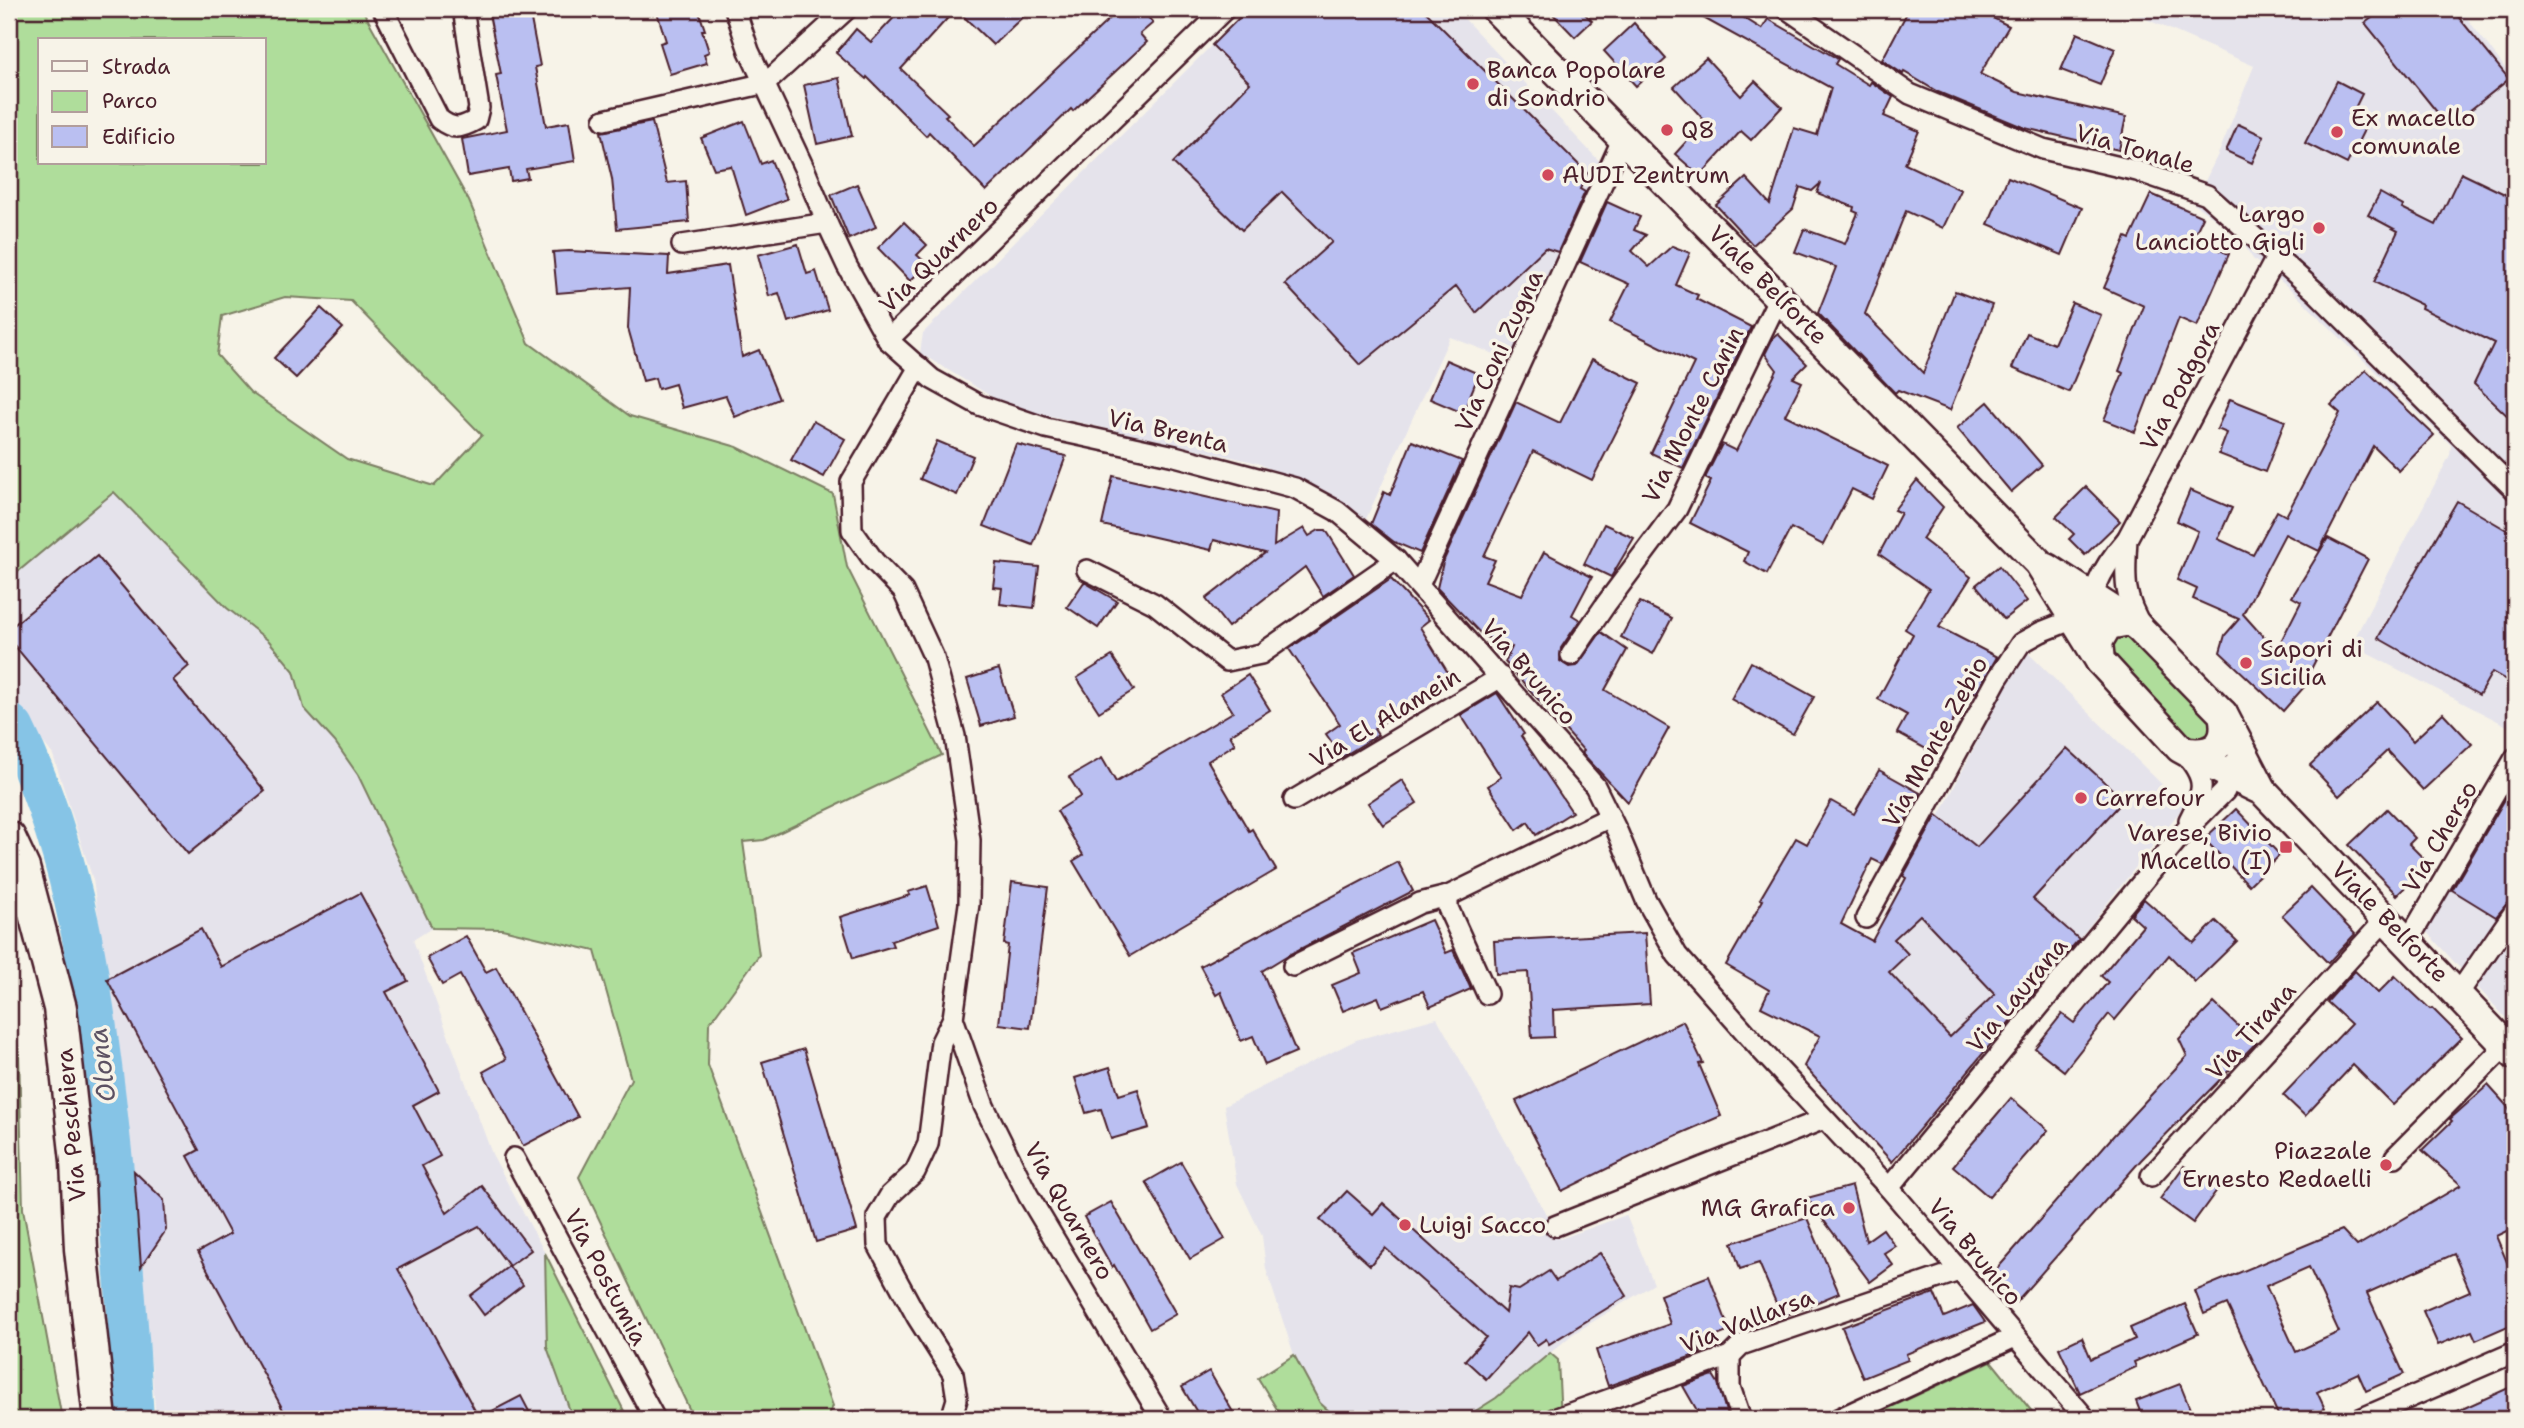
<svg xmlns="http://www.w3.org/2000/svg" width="2524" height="1428" font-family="'Shantell Sans',sans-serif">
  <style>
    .built { fill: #e5e3eb }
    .green { fill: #afdd9b; stroke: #7c7e63; stroke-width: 2; fill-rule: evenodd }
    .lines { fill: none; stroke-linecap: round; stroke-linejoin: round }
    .river { stroke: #86c4e6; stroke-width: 40 }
    .building { fill: #babff1; stroke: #4a1f2b; stroke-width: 2; fill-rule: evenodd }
    .minor-casing { stroke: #4a1f2b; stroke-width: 24 }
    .secondary-casing { stroke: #4a1f2b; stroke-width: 33 }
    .primary-casing { stroke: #4a1f2b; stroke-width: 37 }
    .minor { stroke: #f7f3e8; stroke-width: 19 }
    .secondary { stroke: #f7f3e8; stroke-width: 28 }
    .primary { stroke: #f7f3e8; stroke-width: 32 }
    .rail { stroke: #4a1f2b; stroke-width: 5 }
    .poi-dot { fill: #d1495b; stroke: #f7f3e8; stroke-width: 2.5 }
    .labels { text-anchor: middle; stroke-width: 7; stroke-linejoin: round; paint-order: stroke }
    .poi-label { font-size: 24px; fill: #4a1f2b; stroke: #f7f3e8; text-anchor: start }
    .street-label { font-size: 24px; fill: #4a1f2b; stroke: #f7f3e8 }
    .water-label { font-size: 26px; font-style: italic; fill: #5c5163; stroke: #f7f3e8 }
  </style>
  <rect width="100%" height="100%" fill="#f7f3e8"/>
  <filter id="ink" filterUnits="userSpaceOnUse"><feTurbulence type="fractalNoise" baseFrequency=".0143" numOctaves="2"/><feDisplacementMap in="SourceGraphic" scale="14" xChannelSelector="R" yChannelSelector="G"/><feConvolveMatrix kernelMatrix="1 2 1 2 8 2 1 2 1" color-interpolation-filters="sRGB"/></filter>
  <g filter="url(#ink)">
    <g class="built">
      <polygon points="1248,9 1455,9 1603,165 1510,360 1450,337 1366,519 1258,463 1007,406 920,353 923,333"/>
      <polygon points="2123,9 2460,9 2515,81 2515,730 2351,645 2450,455 2451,445 2289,288 2253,259 2238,235 2194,204 2220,150 2254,66"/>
      <polygon points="114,492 227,608 269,641 294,671 304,708 335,742 358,775 432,928 413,940 492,1154 545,1253 547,1347 573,1419 156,1419 134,1171 93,880 53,755 9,698 9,579"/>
      <polygon points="2024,649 2184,806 2079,939 1892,1162 1804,1066 1939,817"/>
      <polygon points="2515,783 2515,1028 2423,928"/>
      <polygon points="1437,1018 1560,1239 1626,1215 1654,1284 1573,1334 1496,1398 1463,1419 1338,1419 1320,1403 1294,1355 1266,1269 1262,1236 1237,1184 1224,1106 1356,1040"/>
    </g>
    <g class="green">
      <path d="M9,9H362L469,201L529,343L630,416L737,447L833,494L847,567L942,755L764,840L743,842L759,955L709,1024L708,1065L833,1406L827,1419H694L579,1177L631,1079L595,951L502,929L432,928L358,775L335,742L304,708L294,671L269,641L227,608L114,492L9,579ZM264,40V163H40V40ZM285,297L351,301L482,435L434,486L347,459L250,392L217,355L222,316Z"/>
      <path d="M2120,635L2132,636L2210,718C2214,731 2210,735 2199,741L2191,739L2111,655V644Z"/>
      <polygon points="9,999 19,1055 23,1209 62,1419 9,1419"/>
      <polygon points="545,1253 628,1419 573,1419 547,1347"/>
      <polygon points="1550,1353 1558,1360 1561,1419 1463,1419 1496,1398"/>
      <polygon points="1294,1355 1320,1403 1338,1419 1283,1419 1258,1378"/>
      <polygon points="1991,1361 2038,1419 1865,1419"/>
    </g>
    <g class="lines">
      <path class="river" d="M9,723L14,728C76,853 95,996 110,1134C121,1229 129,1324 134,1419"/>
    </g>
    <g class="building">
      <polygon points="488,9 529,9 540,66 535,67 546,126 569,122 575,161 526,169 528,178 511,181 509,169 468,176 462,139 507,130 496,75 501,74"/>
      <polygon points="656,9 698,9 705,30 702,30 709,52 704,54 707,63 670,74 660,43 666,41"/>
      <polygon points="902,9 1031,9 993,45 956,9 901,69 948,114 945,116 974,146 1120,9 1141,9 1153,23 1140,34 1147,42 1073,111 1071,109 986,191 929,132 926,136 867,77 866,79 836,53 856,29 871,42"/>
      <polygon points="1248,9 1423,9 1587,173 1580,189 1585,192 1558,252 1545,248 1476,313 1456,286 1360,365 1285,284 1332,242 1282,192 1242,230 1173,163 1250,83 1212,45"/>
      <polygon points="1548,9 1580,9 1592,21 1575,37"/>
      <polygon points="1687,9 1730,9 1762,29 1768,19 1838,59 1835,64 1869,85 1871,82 1893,97 1884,116 1919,131 1905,164 1961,190 1943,228 1906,211 1865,314 1923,373 1955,291 1992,305 1950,410 1898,390 1895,393 1818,313 1836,267 1795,252 1804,229 1845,244 1858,213 1853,211 1854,207 1817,193 1821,183 1812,191 1800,187 1793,209 1753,245 1716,205 1746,178 1770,204 1794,128 1817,135 1831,88"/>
      <polygon points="1909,9 1975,9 2009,26 1980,74 2017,92 2126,117 2119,150 2025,128 1938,92 1904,72 1903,74 1882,60"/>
      <polygon points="2384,9 2452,9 2509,79 2449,127 2365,23"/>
      <polygon points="1634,23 1666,59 1636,86 1604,51"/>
      <polygon points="2077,33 2115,49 2100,85 2061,70"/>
      <polygon points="1706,58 1741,96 1755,81 1782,107 1751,140 1741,131 1700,176 1675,154 1705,121 1674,87"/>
      <polygon points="839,78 852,136 817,144 804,85"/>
      <polygon points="2337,81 2362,94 2353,112 2369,120 2347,164 2305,143"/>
      <polygon points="744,121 761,164 771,160 787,199 746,215 731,166 714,169 701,138"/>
      <polygon points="652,122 667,183 686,181 689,222 617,229 612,179 601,132"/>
      <polygon points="2238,124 2264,136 2252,163 2226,151"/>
      <polygon points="2461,173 2515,199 2515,423 2474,384 2494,343 2421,308 2422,305 2374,282 2398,231 2368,215 2380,193 2403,206 2402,208 2436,225"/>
      <polygon points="2008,177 2082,208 2062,255 1988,224"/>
      <polygon points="857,184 876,227 849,239 831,195"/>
      <polygon points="2151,194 2203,217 2193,238 2229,254 2197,326 2179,318 2135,432 2104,420 2123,373 2119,371 2144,306 2104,288 2126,237 2130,239"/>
      <polygon points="1607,202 1640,217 1634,230 1646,235 1632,251 1649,267 1672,246 1690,253 1676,285 1698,295 1696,299 1751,327 1683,468 1651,453 1694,363 1610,322 1629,284 1580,262"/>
      <polygon points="904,222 927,245 917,255 927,264 910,281 878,248"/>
      <polygon points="798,244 807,274 816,271 828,310 788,322 779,293 769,296 758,255"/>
      <polygon points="569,251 669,256 668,274 728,265 742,357 759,350 779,399 735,417 726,396 682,408 675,384 658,389 655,378 643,381 628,328 630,287 557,293 553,252"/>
      <polygon points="2072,303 2101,315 2069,392 2012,368 2027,333 2054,344"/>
      <polygon points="321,308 343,328 296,378 274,358"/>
      <polygon points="1778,334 1807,364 1793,378 1802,382 1785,415 1888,466 1872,499 1852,489 1823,545 1791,528 1767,574 1744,561 1748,552 1690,523 1711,481 1705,478 1722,444 1736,451 1777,370 1765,354 1773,338"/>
      <polygon points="1592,359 1641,383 1592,480 1533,451 1484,556 1495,560 1485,581 1522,595 1544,552 1592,577 1572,615 1580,620 1561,648 1560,661 1569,667 1577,666 1601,632 1627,650 1605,690 1669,728 1628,802 1582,753 1584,751 1505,662 1512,647 1483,636 1437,588 1443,562 1516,402 1560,423"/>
      <polygon points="1446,360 1479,374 1463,413 1430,399"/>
      <polygon points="2366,370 2434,435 2399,471 2373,446 2319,551 2285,534 2243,614 2276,651 2301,602 2292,597 2328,538 2368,559 2308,675 2312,678 2283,711 2220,652 2225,635 2239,619 2193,599 2197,589 2177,580 2198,531 2177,521 2190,490 2232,508 2218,539 2253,555 2277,511 2286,516 2340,413 2331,405"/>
      <polygon points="2230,399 2285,421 2265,472 2219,454 2227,433 2217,429"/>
      <polygon points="1988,402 2042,465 2011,492 1957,428"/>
      <polygon points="813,421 845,439 824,477 791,460"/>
      <polygon points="937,441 973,456 957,495 920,479"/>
      <polygon points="1412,441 1462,461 1420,553 1394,542 1371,524 1384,492 1390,495"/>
      <polygon points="1016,444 1066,456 1033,545 984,526"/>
      <polygon points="1113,476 1276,513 1274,546 1304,528 1309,536 1319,530 1326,530 1354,575 1323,596 1305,567 1228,627 1206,599 1265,553 1214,540 1211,550 1102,525"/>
      <polygon points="1917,480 1943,507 1922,539 1971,577 1939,627 1997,657 1976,693 1970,690 1935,754 1897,733 1907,715 1878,699 1913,634 1905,629 1929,589 1879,554 1901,513 1894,510"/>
      <polygon points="2086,487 2120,521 2085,555 2069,539 2074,534 2056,517"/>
      <polygon points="2457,501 2515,535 2515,685 2492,672 2479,695 2378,638"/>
      <polygon points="1604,524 1634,538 1611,577 1584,564"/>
      <polygon points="97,556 189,666 173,680 265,791 188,854 9,639 9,629"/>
      <polygon points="996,563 1039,567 1034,608 1000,604 1002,588 993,587"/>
      <polygon points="1999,566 2027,601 2004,619 1976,585"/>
      <polygon points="1391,579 1429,620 1420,627 1450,676 1374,729 1378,735 1342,757 1326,734 1340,724 1289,649"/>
      <polygon points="1084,582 1117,601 1098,628 1067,607"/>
      <polygon points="1640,602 1672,618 1653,654 1621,637"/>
      <polygon points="1112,656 1134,690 1099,712 1077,678"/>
      <polygon points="1751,662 1814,697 1793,734 1731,699"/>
      <polygon points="999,669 1014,716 981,726 967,679"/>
      <polygon points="1248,675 1270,710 1230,735 1235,744 1208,761 1249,831 1252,829 1276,870 1130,956 1073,861 1083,855 1057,811 1081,796 1069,777 1102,758 1116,782 1233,712 1221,693"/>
      <polygon points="1497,693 1524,734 1521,736 1572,812 1536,835 1528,822 1517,830 1488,786 1501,777 1461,715"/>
      <polygon points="2377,702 2413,741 2443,713 2472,744 2423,790 2387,751 2339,796 2310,765"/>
      <path d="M2067,748L2124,800L2033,899L2079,939L1892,1162L1804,1066L1820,1036L1761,1007L1769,990L1726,965L1763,900L1760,899L1796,838L1807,844L1831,801L1854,814L1879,770L1920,793L1882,864L1872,859L1841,924L1872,941L1906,878L1903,876L1937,815L1977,847ZM1920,915L1995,994L1950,1037L1889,972L1908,954L1894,939Z"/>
      <polygon points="1402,780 1417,803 1383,825 1368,803"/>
      <polygon points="2515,782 2515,894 2496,917 2452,890"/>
      <polygon points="2236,809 2280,855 2249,885 2204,839"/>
      <polygon points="2387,809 2415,838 2409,844 2429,864 2397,895 2349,845"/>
      <polygon points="1398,862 1413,891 1288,955 1262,971 1296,1052 1265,1065 1253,1036 1241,1041 1221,992 1216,995 1200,966"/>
      <polygon points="1012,882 1048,887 1030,1028 999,1024 1008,945 1004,944"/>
      <polygon points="927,886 939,925 891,941 893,946 853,958 840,917 910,895 908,892"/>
      <polygon points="2311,888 2355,934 2328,963 2282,915"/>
      <polygon points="360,893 408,981 386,992 439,1091 413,1105 440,1156 422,1166 447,1213 482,1186 531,1250 509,1266 479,1226 398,1269 479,1418 521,1396 533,1419 288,1419 198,1252 230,1234 188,1156 199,1150 107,979 201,929 221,967"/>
      <polygon points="2144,899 2194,943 2216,921 2237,941 2195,982 2169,955 2115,1020 2109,1014 2064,1071 2035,1048 2062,1014 2074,1023 2108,982 2101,976 2143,926 2131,915"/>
      <polygon points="1431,920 1446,953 1453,950 1471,989 1430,1007 1423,991 1382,1007 1378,997 1343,1011 1332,985 1361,973 1353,953"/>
      <polygon points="1645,933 1650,1004 1553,1010 1554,1037 1532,1038 1528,972 1496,974 1494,941"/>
      <polygon points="466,936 486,972 496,967 578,1117 523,1146 483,1072 506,1059 460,975 442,985 427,958"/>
      <polygon points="2355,971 2378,993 2395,976 2430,1009 2432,1008 2462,1038 2393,1105 2353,1065 2305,1116 2283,1095 2351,1024 2327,1002"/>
      <polygon points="2214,1003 2256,1043 2141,1160 2016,1302 1989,1278 2114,1135 2187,1056 2179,1039"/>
      <polygon points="1683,1021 1703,1063 1699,1064 1721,1116 1659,1143 1562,1191 1516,1101"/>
      <polygon points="804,1049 857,1230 816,1242 762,1062"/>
      <polygon points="1110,1067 1119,1095 1138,1089 1149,1128 1111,1139 1101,1109 1086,1113 1075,1078"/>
      <path d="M2488,1085L2515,1115V1227L2496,1236L2515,1281V1295L2507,1299L2515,1323L2476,1340L2472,1331L2438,1345L2423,1311L2470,1291L2454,1254L2367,1293L2404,1374L2366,1391L2358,1373L2317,1392L2325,1409L2303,1419H2280L2227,1304L2204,1314L2195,1291L2342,1230L2357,1246L2461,1185L2422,1150L2452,1121L2450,1119ZM2309,1267L2339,1332L2296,1352L2266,1286Z"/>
      <polygon points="2011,1098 2048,1130 1989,1197 1953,1166"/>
      <polygon points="1181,1162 1225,1239 1190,1259 1146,1182"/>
      <polygon points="2184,1166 2217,1190 2193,1223 2160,1199"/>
      <polygon points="134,1171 164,1200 166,1230 141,1267"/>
      <polygon points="1852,1186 1866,1241 1883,1229 1895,1246 1884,1253 1893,1265 1870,1282 1807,1198"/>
      <polygon points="1347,1191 1373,1214 1383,1203 1505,1313 1509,1288 1519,1290 1549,1271 1556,1281 1600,1253 1627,1296 1549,1344 1546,1339 1537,1345 1528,1332 1486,1379 1465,1360 1486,1337 1385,1248 1370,1265 1320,1220"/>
      <polygon points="1111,1202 1176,1314 1150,1329 1114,1265 1112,1267 1084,1217"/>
      <polygon points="1807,1218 1839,1293 1782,1317 1759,1263 1740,1269 1732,1243"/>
      <polygon points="509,1266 523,1285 484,1315 470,1296"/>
      <polygon points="1709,1276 1730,1331 1696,1344 1701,1353 1608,1386 1596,1350 1670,1324 1660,1295"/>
      <polygon points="1934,1293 1944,1317 1973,1305 1985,1322 1906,1354 1908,1360 1863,1378 1842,1327"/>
      <polygon points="2185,1304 2198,1334 2134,1362 2136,1367 2080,1393 2059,1348 2082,1337 2091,1359 2135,1339 2130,1328"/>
      <polygon points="1209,1371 1237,1419 1201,1419 1182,1387"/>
      <polygon points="1713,1375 1718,1383 1728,1419 1702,1419 1683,1386"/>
      <polygon points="2180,1384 2194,1419 2143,1419 2136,1401"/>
      <polygon points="2515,1385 2515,1419 2440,1419"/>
    </g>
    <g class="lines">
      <g class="minor-casing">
        <g id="minor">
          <path d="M383,9L439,119C453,130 460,129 476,120L479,108L463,9"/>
          <polyline points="735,9 749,51 804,168 827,223 847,266 888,340"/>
          <polyline points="1225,9 888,340 932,379 979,405 1046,428 1175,456 1295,488 1337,511 1396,560 1595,786 1618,833 1646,900 1677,955 1761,1050 1889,1188 2086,1419"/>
          <polyline points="1787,9 1910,94 2043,149 2137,171 2207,195 2316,292 2515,490"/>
          <polyline points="604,120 766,83 847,9"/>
          <polyline points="682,245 827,223"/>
          <polyline points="919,367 851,482 852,530 874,561 903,591 934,658 955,736 970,840 969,904 953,1018 984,1106 1028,1195 1162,1419"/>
          <path d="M2127,539C2125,575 2122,596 2143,628"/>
          <polyline points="1087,570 1155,604 1227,661 1261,654 1396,560"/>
          <polyline points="1419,585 1623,138"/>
          <path d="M2089,641C2086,597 2100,570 2127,539L2277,256"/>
          <polyline points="1571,655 1606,604 1677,509 1779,297"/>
          <path d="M2185,754C2208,780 2204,791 2189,820"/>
          <polyline points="1294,800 1501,677"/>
          <polyline points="1866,918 1998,678 2021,643 2041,632 2074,619"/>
          <polyline points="2408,941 2515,758"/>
          <polyline points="1293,966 1420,903 1448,896"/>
          <polyline points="1487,994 1448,908 1448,896 1610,817"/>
          <polyline points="2458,994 2515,911"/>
          <polyline points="2395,1157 2506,1045"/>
          <polyline points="514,1158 655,1419"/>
          <polyline points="2151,1176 2387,918"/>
          <polyline points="1889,1188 2182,834 2225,791 2234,763"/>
          <polyline points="1555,1226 1824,1119"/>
          <polyline points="1730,1356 1730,1387 1741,1419"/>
          <polyline points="951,1419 957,1399 953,1374 917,1317 878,1245 877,1217 890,1195 915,1172 928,1144 941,1042 953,1018"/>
          <polyline points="1554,1419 1730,1356 1741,1345 1959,1271"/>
          <polyline points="1838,1419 2015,1337"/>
          <polyline points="2360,1419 2515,1352"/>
        </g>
      </g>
      <g class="secondary-casing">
        <g id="secondary">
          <polyline points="1496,9 2039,563 2100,661"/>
          <polyline points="2047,568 2137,626"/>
          <polyline points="2223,714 2263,791"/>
          <path d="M2188,752C2217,755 2229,742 2223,714L2138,627L2130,621L2108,625L2098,642L2100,661L2180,748C2207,763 2235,778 2263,791L2515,1055"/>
        </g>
      </g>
      <g class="primary-casing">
        <polyline id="primary" points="9,838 23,868 60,1008 77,1161 81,1249 100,1419"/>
      </g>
      <use href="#minor" class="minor"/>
      <use href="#secondary" class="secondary"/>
      <use href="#primary" class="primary"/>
      <polyline class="rail" points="2508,9 2515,21"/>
    </g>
  </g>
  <g class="poi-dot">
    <circle cx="1473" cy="84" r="7"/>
    <circle cx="1667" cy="130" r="7"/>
    <circle cx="2337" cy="132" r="7"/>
    <circle cx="1548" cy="175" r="7"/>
    <circle cx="2319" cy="228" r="7"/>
    <circle cx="2246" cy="663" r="7"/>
    <circle cx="2081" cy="798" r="7"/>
    <rect x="2279" y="840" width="14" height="14" rx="3.5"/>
    <circle cx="2386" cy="1165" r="7"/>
    <circle cx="1849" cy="1208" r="7"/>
    <circle cx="1405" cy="1225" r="7"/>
  </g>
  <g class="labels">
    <g class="poi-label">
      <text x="1487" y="78">Banca Popolare<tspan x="1487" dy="28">di Sondrio</tspan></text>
      <text x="2351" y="126">Ex macello<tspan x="2351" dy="28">comunale</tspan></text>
      <text x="1681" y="138">Q8</text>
      <text x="1562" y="183">AUDI Zentrum</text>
      <text x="2305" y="222" text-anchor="end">Largo<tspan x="2305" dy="28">Lanciotto Gigli</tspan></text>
      <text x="2260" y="657">Sapori di<tspan x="2260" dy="28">Sicilia</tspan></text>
      <text x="2095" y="806">Carrefour</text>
      <text x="2272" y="841" text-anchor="end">Varese, Bivio<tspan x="2272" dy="28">Macello (I)</tspan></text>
      <text x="2372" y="1159" text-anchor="end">Piazzale<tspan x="2372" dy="28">Ernesto Redaelli</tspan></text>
      <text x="1835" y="1216" text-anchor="end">MG Grafica</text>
      <text x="1419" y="1233">Luigi Sacco</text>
    </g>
    <g class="street-label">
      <text transform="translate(2135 149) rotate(16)" y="8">Via Tonale</text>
      <text transform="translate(939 255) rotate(-44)" y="8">Via Quarnero</text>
      <text transform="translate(1768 285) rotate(45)" y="8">Viale Belforte</text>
      <text transform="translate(1499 351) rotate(-65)" y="8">Via Coni Zugna</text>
      <text transform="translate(2180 386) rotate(-62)" y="8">Via Podgora</text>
      <text transform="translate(1693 415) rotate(-63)" y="8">Via Monte Canin</text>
      <text transform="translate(1168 431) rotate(13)" y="8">Via Brenta</text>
      <text transform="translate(1529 672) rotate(49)" y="8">Via Brunico</text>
      <text transform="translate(1385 718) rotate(-31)" y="8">Via El Alamein</text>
      <text transform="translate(1935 742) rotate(-61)" y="8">Via Monte Zebio</text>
      <text transform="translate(2440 837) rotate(-60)" y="8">Via Cherso</text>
      <text transform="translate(2390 922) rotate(46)" y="8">Viale Belforte</text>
      <text transform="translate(2017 995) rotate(-50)" y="8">Via Laurana</text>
      <text transform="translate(2251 1031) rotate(-48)" y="8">Via Tirana</text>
      <text transform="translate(71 1125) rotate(-95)" y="8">Via Peschiera</text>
      <text transform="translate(1069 1211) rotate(60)" y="8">Via Quarnero</text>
      <text transform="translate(1975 1252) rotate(50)" y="8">Via Brunico</text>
      <text transform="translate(606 1277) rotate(62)" y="8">Via Postumia</text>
      <text transform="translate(1747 1321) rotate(-21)" y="8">Via Vallarsa</text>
    </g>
    <g class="water-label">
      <text transform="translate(102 1065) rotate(-97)" y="9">Olona</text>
    </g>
  </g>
  <rect width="2524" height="1428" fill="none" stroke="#f7f3e8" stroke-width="35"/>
  <rect x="18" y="18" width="2489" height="1393" fill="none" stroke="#4a1f2b" stroke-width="2.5" filter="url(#ink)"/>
  <rect x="38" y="38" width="228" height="126" fill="#f7f3e8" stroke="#b29e9c" stroke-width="2"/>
  <rect x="52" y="61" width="35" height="10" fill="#f7f3e8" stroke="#b29e9c" stroke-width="2"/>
  <text x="102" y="74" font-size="21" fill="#4a1f2b">Strada</text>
  <rect x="52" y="91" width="35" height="21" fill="#afdd9b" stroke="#b29e9c" stroke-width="2"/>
  <text x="102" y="108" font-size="21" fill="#4a1f2b">Parco</text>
  <rect x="52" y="126" width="35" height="21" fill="#babff1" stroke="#b29e9c" stroke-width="2"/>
  <text x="102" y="144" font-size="21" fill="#4a1f2b">Edificio</text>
</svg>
